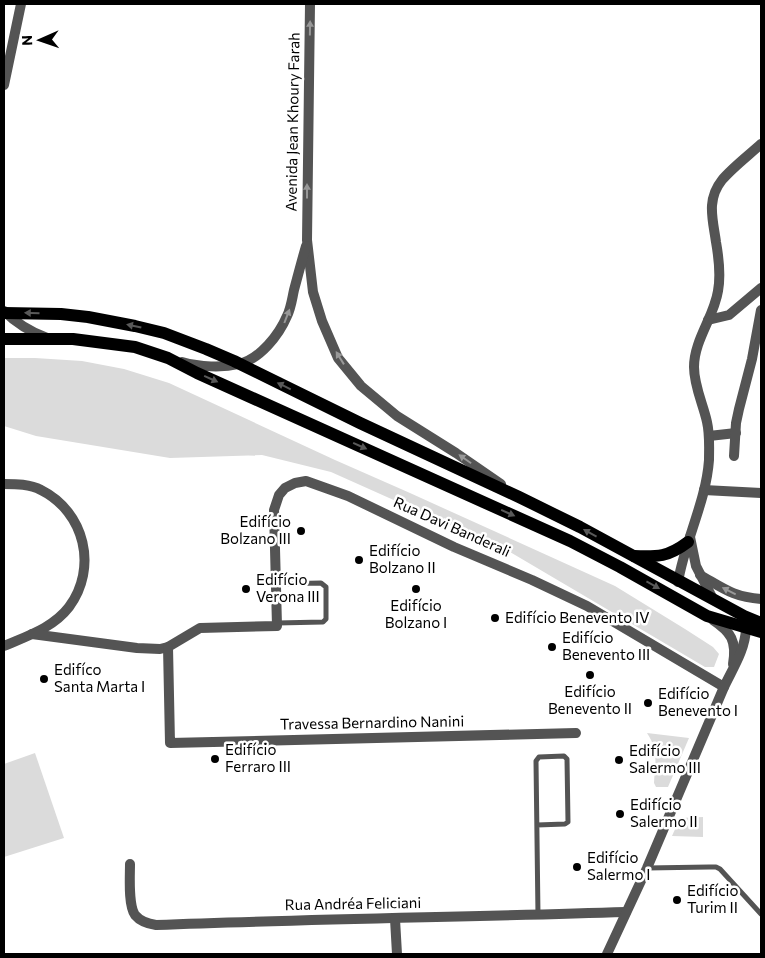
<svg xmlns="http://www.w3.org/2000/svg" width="765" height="958" font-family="Commissioner,sans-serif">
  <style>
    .green { fill: #dbdbdb }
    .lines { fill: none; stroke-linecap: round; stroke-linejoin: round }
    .service { stroke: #545454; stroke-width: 5 }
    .minor { stroke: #545454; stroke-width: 10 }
    .tertiary { stroke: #545454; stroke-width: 10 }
    .primary { stroke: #000; stroke-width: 12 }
    .oneway { fill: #989898 }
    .oneway2 { fill: #595959 }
    .poi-dot { fill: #000; stroke: #fff; stroke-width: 2 }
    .labels { text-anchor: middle; stroke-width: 5; stroke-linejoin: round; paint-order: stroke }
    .street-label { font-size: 15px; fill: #000; stroke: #fff }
    .poi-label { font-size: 15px; fill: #000; stroke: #fff; text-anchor: start }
  </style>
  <rect width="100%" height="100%" fill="#fff"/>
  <g class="green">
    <polygon points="4,358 35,358 82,361 124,369 169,383 335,460 410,493 615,586 685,629 713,647 719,654 714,667 705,667 510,552 331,472 262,455 170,458 36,436 4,426"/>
    <path d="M647,733L689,738L668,787H656L654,783C655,762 659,751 647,733Z"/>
    <polygon points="35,753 64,838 4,857 4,764"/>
    <polygon points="703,817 703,837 672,836 680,818"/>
  </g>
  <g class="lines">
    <g class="service">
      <polyline points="276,584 321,583 326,587 326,619 323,622 277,623"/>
      <polyline points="537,825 565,824 568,822 567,759 564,756 539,757 536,761 538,915"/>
      <polyline points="647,868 709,867 716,867 720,869 761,914"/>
    </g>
    <g class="minor">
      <polyline points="708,320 729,315 761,288"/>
      <polyline points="709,436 736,433"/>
      <polyline points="734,456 736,423 739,409 752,359 761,310"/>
      <path d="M4,484C16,484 30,484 41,490C85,512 98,568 69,607C53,628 27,636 4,646"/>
      <polyline points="704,490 761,493"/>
      <path d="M700,575C723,588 733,597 761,599"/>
      <polyline points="32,634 137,648 160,649 168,647 200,628 277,626 274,510 279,495 285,488 295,483 306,481 348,496 454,547 532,580 587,606 724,687"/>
      <polyline points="168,647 170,743 576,733"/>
      <path d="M130,864C130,877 128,905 135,915C140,921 149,924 156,925C313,919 469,917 626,912"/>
      <polyline points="395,919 397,954"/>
    </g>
    <g class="tertiary">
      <polyline points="310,4 307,240 313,292 322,321 338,358 361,386 397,416 456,453 501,484"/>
      <polyline points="4,85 21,4"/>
      <path d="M4,311C16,323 31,332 47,338"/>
      <path d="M182,362C200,367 222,368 239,364C260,359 279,335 287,316C291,308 292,299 294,290C298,275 302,260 306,246"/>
      <polyline points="690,537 696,566 713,599"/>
      <path d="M678,582C685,540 706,502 709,460C709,447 710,435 707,422C703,404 694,386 694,367C694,340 714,317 718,291C721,275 719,259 716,242C713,220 706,200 722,180C732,168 749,155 761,144"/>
      <path d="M713,620C731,632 737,641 733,664"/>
      <path d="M607,954L647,868L724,687C733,668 745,650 746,629"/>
    </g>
    <g class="primary">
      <polyline points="4,313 61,314 88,317 135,326 164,333 206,349 234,361 360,423 519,497 580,527 744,616 761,623"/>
      <polyline points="4,339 73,339 135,347 168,358 197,373 570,541 620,567 707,616 761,632"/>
      <path d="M634,556C658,557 668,557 688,542"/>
    </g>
  </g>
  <defs><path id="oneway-solid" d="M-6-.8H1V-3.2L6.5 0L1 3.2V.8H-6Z" transform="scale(1.25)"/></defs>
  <g class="oneway">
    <use href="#oneway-solid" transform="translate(310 28) rotate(-89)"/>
    <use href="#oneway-solid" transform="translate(307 191) rotate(-90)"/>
    <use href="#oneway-solid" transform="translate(287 316) rotate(-69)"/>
    <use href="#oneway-solid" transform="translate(340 358) rotate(-122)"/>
    <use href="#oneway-solid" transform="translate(465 459) rotate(-145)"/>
    <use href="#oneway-solid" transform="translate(729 591) rotate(-153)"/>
  </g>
  <g class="oneway2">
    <use href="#oneway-solid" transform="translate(32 313) rotate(-179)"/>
    <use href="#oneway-solid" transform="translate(134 326) rotate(-168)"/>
    <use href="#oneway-solid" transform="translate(211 379) rotate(24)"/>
    <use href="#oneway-solid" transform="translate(284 386) rotate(-154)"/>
    <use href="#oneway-solid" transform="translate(360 446) rotate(24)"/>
    <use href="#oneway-solid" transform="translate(508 513) rotate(24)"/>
    <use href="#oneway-solid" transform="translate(590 533) rotate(-151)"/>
    <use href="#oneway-solid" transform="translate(653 585) rotate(29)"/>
  </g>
  <g class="poi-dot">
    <circle cx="301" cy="531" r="5"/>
    <circle cx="359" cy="560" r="5"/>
    <circle cx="246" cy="589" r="5"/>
    <circle cx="416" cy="589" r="5"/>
    <circle cx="495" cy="618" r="5"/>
    <circle cx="552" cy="647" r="5"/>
    <circle cx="590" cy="675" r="5"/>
    <circle cx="44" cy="679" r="5"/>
    <circle cx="648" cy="703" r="5"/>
    <circle cx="215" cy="759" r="5"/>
    <circle cx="619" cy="760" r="5"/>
    <circle cx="620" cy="814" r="5"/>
    <circle cx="577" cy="867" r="5"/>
    <circle cx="677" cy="900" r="5"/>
  </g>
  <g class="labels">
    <g class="street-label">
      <text transform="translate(293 122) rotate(-89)" y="5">Avenida Jean Khoury Farah</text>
      <text transform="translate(452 527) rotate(24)" y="5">Rua Davi Banderali</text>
      <text transform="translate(372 723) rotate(-1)" y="5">Travessa Bernardino Nanini</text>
      <text transform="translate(353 904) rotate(-1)" y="5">Rua Andréa Feliciani</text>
    </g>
    <g class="poi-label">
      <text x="291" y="527" text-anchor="end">Edifício<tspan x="291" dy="17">Bolzano III</tspan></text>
      <text x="369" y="556">Edifício<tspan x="369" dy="17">Bolzano II</tspan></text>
      <text x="256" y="585">Edifício<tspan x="256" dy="17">Verona III</tspan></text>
      <text x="416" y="611" text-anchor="middle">Edifício<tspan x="416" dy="17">Bolzano I</tspan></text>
      <text x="505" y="623">Edifício Benevento IV</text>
      <text x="562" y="643">Edifício<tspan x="562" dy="17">Benevento III</tspan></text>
      <text x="54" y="675">Edifíco<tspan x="54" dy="17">Santa Marta I</tspan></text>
      <text x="590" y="697" text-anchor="middle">Edifício<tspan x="590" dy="17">Benevento II</tspan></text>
      <text x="658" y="699">Edifício<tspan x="658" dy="17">Benevento I</tspan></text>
      <text x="225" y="755">Edifício<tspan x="225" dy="17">Ferraro III</tspan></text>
      <text x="629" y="756">Edifício<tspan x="629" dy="17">Salermo III</tspan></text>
      <text x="630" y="810">Edifício<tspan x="630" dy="17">Salermo II</tspan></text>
      <text x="587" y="863">Edifício<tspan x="587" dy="17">Salermo I</tspan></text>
      <text x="687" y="896">Edifício<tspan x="687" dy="17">Turim II</tspan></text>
    </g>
  </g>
  <rect width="765" height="958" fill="none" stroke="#000000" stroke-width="10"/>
  <g transform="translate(40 40) rotate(268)" stroke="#ffffff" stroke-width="4" paint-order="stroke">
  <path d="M0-4L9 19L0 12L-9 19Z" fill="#000000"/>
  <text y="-8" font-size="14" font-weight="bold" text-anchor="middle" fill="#000000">N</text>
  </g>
</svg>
